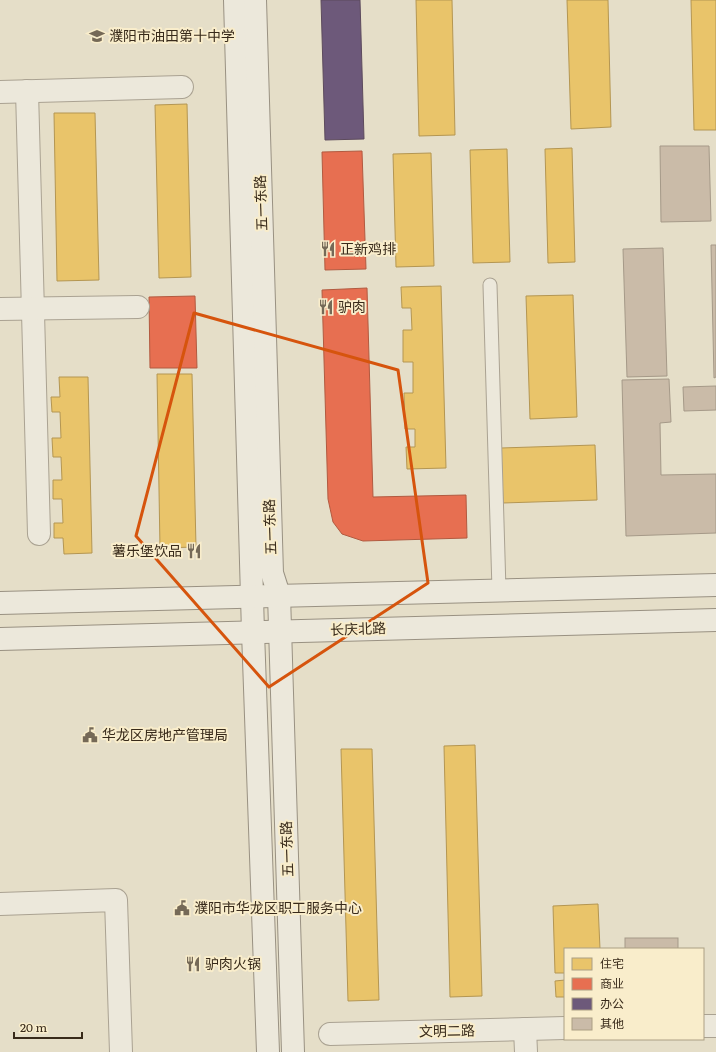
<svg xmlns="http://www.w3.org/2000/svg" width="716" height="1052" font-family="Literata,'Noto Sans SC',serif">
  <style>
    .homes { fill: #e9c46a; stroke: #b49652 }
    .shops { fill: #e76f51; stroke: #b25a40 }
    .offices { fill: #6d597a; stroke: #5d4b5d }
    .building { fill: #cabba8; stroke: #a59988 }
    .lines { fill: none; stroke-linecap: round; stroke-linejoin: round }
    .lane-casing { stroke: #aaa292; stroke-width: 15 }
    .street-casing { stroke: #aaa292; stroke-width: 24 }
    .secondary-casing { stroke: #999182; stroke-width: 24 }
    .lane { stroke: #ece8db; stroke-width: 13 }
    .street { stroke: #ece8db; stroke-width: 22 }
    .secondary { stroke: #ece8db; stroke-width: 22 }
    .marked { fill: none; stroke: #d6540d; stroke-width: 3; stroke-linejoin: round }
    .labels { text-anchor: middle; stroke-width: 4; stroke-linejoin: round; paint-order: stroke }
    .poi-label { font-size: 14px; fill: #382a1a; stroke: #f9edcb; text-anchor: start }
    .street-label { font-size: 14px; fill: #382a1a; stroke: #f9edcb }
  </style>
  <rect width="100%" height="100%" fill="#e5dec8"/>
  <g class="homes">
    <polygon points="416,0 452,0 455,135 419,136"/>
    <polygon points="567,0 608,0 611,127 571,129"/>
    <polygon points="691,0 716,0 716,130 694,130"/>
    <polygon points="187,104 191,277 159,278 155,105"/>
    <polygon points="54,113 95,113 99,280 57,281"/>
    <polygon points="572,148 575,262 548,263 545,149"/>
    <polygon points="507,149 510,262 473,263 470,150"/>
    <polygon points="431,153 434,266 396,267 393,154"/>
    <polygon points="441,286 446,468 407,469 406,447 415,447 415,429 405,429 404,393 413,393 413,362 403,362 403,330 412,330 411,308 402,308 401,287"/>
    <polygon points="573,295 577,417 530,419 526,296"/>
    <polygon points="157,374 192,374 196,547 160,548"/>
    <polygon points="59,377 88,377 92,553 64,554 63,538 54,538 54,523 63,523 62,499 53,499 53,480 62,480 61,457 53,457 52,438 61,438 60,412 52,412 51,397 60,397"/>
    <polygon points="595,445 597,500 503,503 501,448"/>
    <polygon points="475,745 482,996 450,997 444,746"/>
    <polygon points="341,749 372,749 379,1000 348,1001"/>
    <polygon points="598,904 600,949 565,949 565,973 555,973 553,906"/>
    <polygon points="565,980 565,997 556,997 555,981"/>
  </g>
  <g class="shops">
    <polygon points="362,151 366,269 325,270 322,152"/>
    <polygon points="367,288 373,497 466,495 467,538 363,541 342,534 333,522 328,499 322,290"/>
    <polygon points="195,296 197,368 150,368 149,297"/>
  </g>
  <polygon class="offices" points="321,0 360,0 364,139 325,140"/>
  <g class="building">
    <polygon points="660,146 709,146 711,221 661,222"/>
    <polygon points="711,245 716,245 716,377 714,378"/>
    <polygon points="663,248 667,376 627,377 623,249"/>
    <polygon points="669,379 671,422 660,423 661,475 716,474 716,533 626,536 622,380"/>
    <polygon points="716,386 716,410 684,411 683,387"/>
    <rect x="625" y="938" width="53" height="11"/>
  </g>
  <g class="lines">
    <g class="lane-casing">
      <polyline id="lane" points="490,285 499,590"/>
    </g>
    <g class="street-casing">
      <g id="street">
        <polyline points="27,91 39,534"/>
        <polyline points="0,92 182,87"/>
        <polyline points="0,309 138,307"/>
        <polyline points="0,904 116,900 121,1052"/>
        <polyline points="703,1026 716,1026"/>
        <polyline points="525,1029 526,1052"/>
        <polyline points="330,1034 565,1028"/>
      </g>
    </g>
    <g class="secondary-casing">
      <g id="secondary">
        <polyline points="235,0 253,632 268,1052"/>
        <polyline points="255,0 272,573 279,595 293,1052"/>
        <polyline points="0,603 716,585"/>
        <polyline points="0,639 716,620"/>
      </g>
    </g>
    <use href="#lane" class="lane"/>
    <use href="#street" class="street"/>
    <use href="#secondary" class="secondary"/>
  </g>
  <path class="marked" d="M194,313L398,370L428,583L269,687L136,536Z"/>
  <defs>
    <g id="school-bare" transform="scale(1.2)"><path d="M0-5L7-2L0 1L-7-2ZM-4 1L0 2.5L4 1V4Q0 6-4 4Z" fill="#756957" stroke="#f9edcb" stroke-width="2.5" paint-order="stroke"/></g>
    <g id="restaurant-bare" transform="scale(1.2)"><path d="M-5-6h1v4h1v-4h1v4h1v-4h1v5L-1.5 .5V6h-2V.5L-5-1ZM5-6V6H3V1.5H1.5Q1.5-4 5-6Z" fill="#756957" stroke="#f9edcb" stroke-width="2.5" paint-order="stroke"/></g>
    <g id="civic-bare" transform="scale(1.2)"><path d="M-.6-6.5H3V-4.5H.6V-3L4-1V1h2V6H-6V1h2V-1L-.6-3ZM-1.2 2.5V6h2.4V2.5Z" fill="#756957" stroke="#f9edcb" stroke-width="2.5" paint-order="stroke"/></g>
  </defs>
  <g fill-rule="evenodd">
    <use href="#school-bare" x="97" y="36"/>
    <use href="#restaurant-bare" x="328" y="249"/>
    <use href="#restaurant-bare" x="326" y="307"/>
    <use href="#restaurant-bare" x="194" y="551"/>
    <use href="#civic-bare" x="90" y="735"/>
    <use href="#civic-bare" x="182" y="908"/>
    <use href="#restaurant-bare" x="193" y="964"/>
  </g>
  <g class="labels">
    <g class="poi-label">
      <text x="109" y="41">濮阳市油田第十中学</text>
      <text x="340" y="254">正新鸡排</text>
      <text x="338" y="312">驴肉</text>
      <text x="182" y="556" text-anchor="end">薯乐堡饮品</text>
      <text x="102" y="740">华龙区房地产管理局</text>
      <text x="194" y="913">濮阳市华龙区职工服务中心</text>
      <text x="205" y="969">驴肉火锅</text>
    </g>
    <g class="street-label">
      <text transform="translate(261 203) rotate(-92)" y="5">五一东路</text>
      <text transform="translate(270 527) rotate(-92)" y="5">五一东路</text>
      <text transform="translate(358 629) rotate(-2)" y="5">长庆北路</text>
      <text transform="translate(287 849) rotate(-92)" y="5">五一东路</text>
      <text transform="translate(447 1031) rotate(-1)" y="5">文明二路</text>
    </g>
  </g>
  <rect x="564" y="948" width="140" height="92" fill="#f9edcb" stroke="#ac9f84"/>
  <rect x="572" y="958" width="20" height="12" fill="#e9c46a" stroke="#ac9f84"/>
  <text x="600" y="968" font-size="12" fill="#382a1a">住宅</text>
  <rect x="572" y="978" width="20" height="12" fill="#e76f51" stroke="#ac9f84"/>
  <text x="600" y="988" font-size="12" fill="#382a1a">商业</text>
  <rect x="572" y="998" width="20" height="12" fill="#6d597a" stroke="#ac9f84"/>
  <text x="600" y="1008" font-size="12" fill="#382a1a">办公</text>
  <rect x="572" y="1018" width="20" height="12" fill="#cabba8" stroke="#ac9f84"/>
  <text x="600" y="1028" font-size="12" fill="#382a1a">其他</text>
  <path d="M14 1032v6h68v-6" fill="none" stroke="#382a1a" stroke-width="2"/>
  <text x="20" y="1032" font-size="12" fill="#382a1a" stroke="#f9edcb" stroke-width="3" paint-order="stroke">20 m</text>
</svg>
